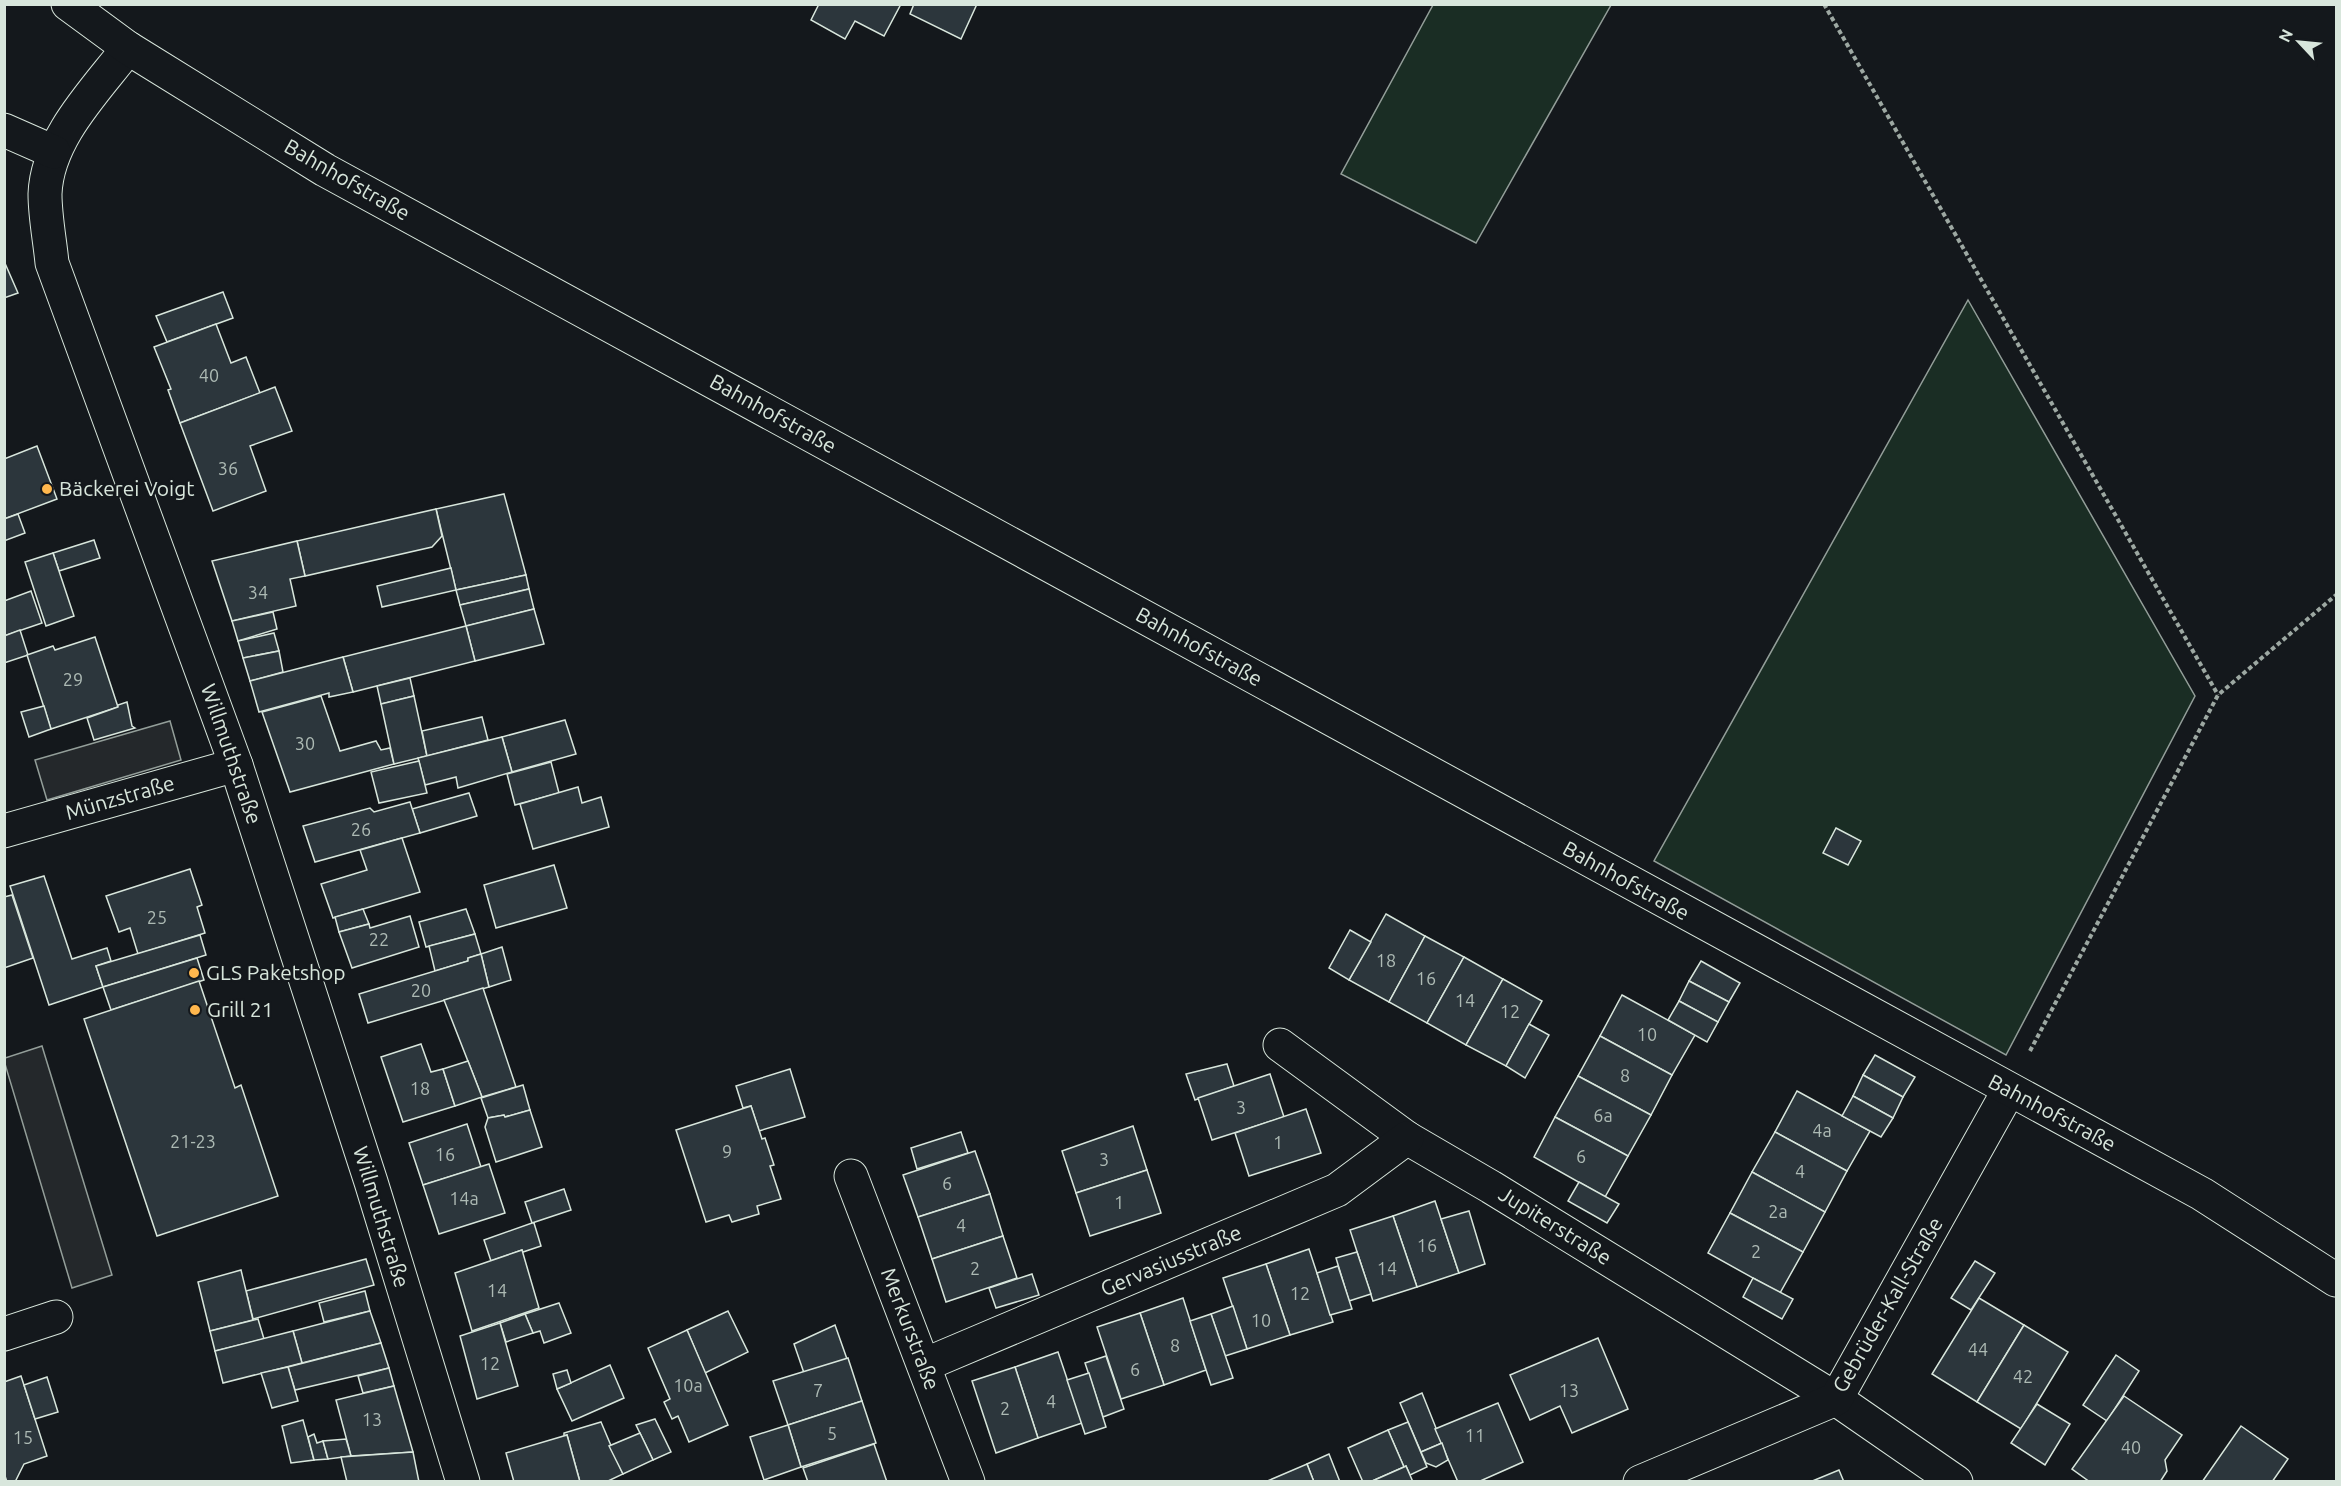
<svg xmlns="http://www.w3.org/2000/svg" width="2341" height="1486" font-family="Ubuntu,sans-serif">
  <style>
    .green { fill: #1a2d24; stroke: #939e99; stroke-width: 1.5 }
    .parking { fill: #24282b; stroke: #939e99; stroke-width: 1.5 }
    .building { fill: #2c363c; stroke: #d8e6dc; stroke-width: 1.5 }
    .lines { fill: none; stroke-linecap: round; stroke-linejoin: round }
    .minor-casing { stroke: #d8e6dc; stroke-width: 35 }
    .secondary-casing { stroke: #d8e6dc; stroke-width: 35 }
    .path { stroke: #9da8a2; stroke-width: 4; stroke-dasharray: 4.5 3; stroke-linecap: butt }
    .minor { stroke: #14181c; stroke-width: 33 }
    .secondary { stroke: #14181c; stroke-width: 33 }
    .poi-dot { fill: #ffb74d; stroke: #14181c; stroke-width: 2 }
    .labels { text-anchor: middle; stroke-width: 4.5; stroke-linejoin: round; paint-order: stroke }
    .number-label { font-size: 18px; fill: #adbab4 }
    .street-label { font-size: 21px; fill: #d8e6dc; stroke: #14181c }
    .poi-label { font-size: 21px; fill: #d8e6dc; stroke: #14181c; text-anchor: start }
  </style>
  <rect width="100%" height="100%" fill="#14181c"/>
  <g class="green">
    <polygon points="1433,5 1611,5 1476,243 1341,174"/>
    <polygon points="1968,300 2195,696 2006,1055 1654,861"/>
  </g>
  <g class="parking">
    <polygon points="170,721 181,760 47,800 35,760"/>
    <polygon points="42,1046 112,1275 72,1288 5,1064 5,1058"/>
  </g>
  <g class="building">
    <polygon points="819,4 901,4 884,36 855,21 845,39 811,20"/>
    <polygon points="914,4 977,4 961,39 910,14"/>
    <polygon points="4,261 18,293 4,298"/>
    <polygon points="223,292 233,318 167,342 156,316"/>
    <polygon points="216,324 231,363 246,357 260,393 180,423 168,390 171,389 154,347"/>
    <polygon points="275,387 292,431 250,446 266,491 213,511 180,423"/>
    <polygon points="37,446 57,499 4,519 4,459"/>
    <polygon points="504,494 526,575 456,590 436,509"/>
    <polygon points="436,509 442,536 432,547 305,576 297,541"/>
    <polygon points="18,514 25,533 4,541 4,519"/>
    <polygon points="94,540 100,558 59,571 53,553"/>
    <polygon points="297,541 305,576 290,579 296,606 232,621 212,561"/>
    <polygon points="53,553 74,616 46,626 25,562"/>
    <polygon points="451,568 456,590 382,607 377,586"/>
    <polygon points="526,575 529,589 460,605 456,590"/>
    <polygon points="529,589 534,609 466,626 460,605"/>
    <polygon points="31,591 42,623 4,636 4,601"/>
    <polygon points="534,609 544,644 475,661 466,626"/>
    <polygon points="273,612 277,629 238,641 232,621"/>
    <polygon points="466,626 475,661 353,692 343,657"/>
    <polygon points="20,630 28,655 4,663 4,636"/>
    <polygon points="274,633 279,651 243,658 238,641"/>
    <polygon points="95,637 118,707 51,729 27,655 53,646 55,650"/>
    <polygon points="279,651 283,672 250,681 243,658"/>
    <polygon points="343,657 353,692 329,697 329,693 259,712 250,681"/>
    <polygon points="410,678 414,696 381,704 377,686"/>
    <polygon points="321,696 340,751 376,741 381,750 390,748 394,764 290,792 262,712"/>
    <polygon points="414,696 427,756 394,764 381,704"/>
    <polygon points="127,702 132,726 135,728 94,740 87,718 118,707 118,705"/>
    <polygon points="44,706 51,729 29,737 21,712"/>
    <polygon points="482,717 488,740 427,756 422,731"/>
    <polygon points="565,720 576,754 512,772 502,737"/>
    <polygon points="502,737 512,772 458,788 456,777 425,785 418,758"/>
    <polygon points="419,761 427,793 379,803 371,772"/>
    <polygon points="551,762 559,793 515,805 507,774"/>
    <polygon points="578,787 582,803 601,797 609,827 533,849 520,804"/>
    <polygon points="469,793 477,816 420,833 412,809"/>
    <polygon points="410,802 420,833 315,862 303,826 370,808 374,812"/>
    <polygon points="1836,828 1861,841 1848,865 1823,853"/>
    <polygon points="402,838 420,892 333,918 321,884 367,870 360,850"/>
    <polygon points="554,865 567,908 496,928 484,885"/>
    <polygon points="190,869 202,905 197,907 205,933 138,954 130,928 119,932 106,896"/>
    <polygon points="44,876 72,959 107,948 111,961 96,966 103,987 49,1005 10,886"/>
    <polygon points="12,895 33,958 4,968 4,897"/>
    <polygon points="363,909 369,924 339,932 335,917"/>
    <polygon points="466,909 475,934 426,947 419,922"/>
    <polygon points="1386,914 1425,936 1389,1002 1349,980"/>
    <polygon points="410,916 419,947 352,968 339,932 369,924 370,928"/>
    <polygon points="1350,930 1371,942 1349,980 1329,968"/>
    <polygon points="475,934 481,954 468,958 468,961 435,971 429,946"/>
    <polygon points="200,935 206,955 103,987 96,966"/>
    <polygon points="1425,936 1464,957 1427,1023 1389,1002"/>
    <polygon points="502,947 511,980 489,987 481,954"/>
    <polygon points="481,954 489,987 368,1023 359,994 468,961 468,958"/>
    <polygon points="1464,957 1503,979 1466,1045 1427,1023"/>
    <polygon points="197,958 204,980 111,1010 103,987"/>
    <polygon points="1701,961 1740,983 1729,1002 1689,981"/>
    <polygon points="1503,979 1542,1001 1506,1066 1466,1045"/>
    <polygon points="199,981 235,1088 241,1085 278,1196 157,1236 84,1019"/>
    <polygon points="1689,981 1729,1002 1718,1022 1679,1001"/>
    <polygon points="483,988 516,1087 482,1097 444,1000"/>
    <polygon points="1622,995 1695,1035 1672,1075 1600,1036"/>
    <polygon points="1679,1001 1718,1022 1707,1042 1668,1020"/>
    <polygon points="1529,1024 1549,1035 1525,1078 1506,1066"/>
    <polygon points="1600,1036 1672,1075 1651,1115 1578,1076"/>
    <polygon points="421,1044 431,1072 443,1069 455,1106 403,1122 381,1057"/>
    <polygon points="1875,1055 1915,1077 1903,1097 1863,1075"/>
    <polygon points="468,1061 482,1097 455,1106 443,1069"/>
    <polygon points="1227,1064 1234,1086 1195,1100 1186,1074"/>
    <polygon points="790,1069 805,1117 759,1131 751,1106 743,1108 736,1086"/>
    <polygon points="1270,1074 1284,1117 1212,1140 1198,1098"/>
    <polygon points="1863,1075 1903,1097 1893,1118 1853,1096"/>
    <polygon points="1578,1076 1651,1115 1628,1156 1555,1117"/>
    <polygon points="523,1085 530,1110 505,1117 504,1115 488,1118 481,1098"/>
    <polygon points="1797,1091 1870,1131 1847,1171 1775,1132"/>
    <polygon points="1853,1096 1893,1118 1881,1137 1842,1116"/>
    <polygon points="751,1106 762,1139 765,1138 774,1165 770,1166 781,1199 757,1206 759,1214 732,1222 729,1215 706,1222 676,1130"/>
    <polygon points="1306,1109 1321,1153 1249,1176 1235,1133"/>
    <polygon points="530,1110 542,1147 496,1162 485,1127 488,1118 504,1115 505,1117"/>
    <polygon points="1555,1117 1628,1156 1605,1197 1534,1157"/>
    <polygon points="467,1124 481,1167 423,1185 409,1143"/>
    <polygon points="1133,1126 1147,1170 1076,1193 1062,1151"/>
    <polygon points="961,1132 968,1153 917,1169 911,1148"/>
    <polygon points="1775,1132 1847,1171 1825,1212 1752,1172"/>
    <polygon points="975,1151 990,1194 918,1217 903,1175"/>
    <polygon points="489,1164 505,1213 439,1234 423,1185"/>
    <polygon points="1147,1170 1161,1213 1090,1236 1076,1193"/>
    <polygon points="1752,1172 1825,1212 1803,1252 1730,1213"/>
    <polygon points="1579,1182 1619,1204 1607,1223 1568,1201"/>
    <polygon points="564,1189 571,1210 532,1223 525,1202"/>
    <polygon points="990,1194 1003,1236 932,1259 918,1217"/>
    <polygon points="1435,1201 1459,1273 1417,1287 1393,1216"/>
    <polygon points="1469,1211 1485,1264 1459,1273 1441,1219"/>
    <polygon points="1730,1213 1803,1252 1780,1293 1708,1253"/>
    <polygon points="1393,1216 1417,1287 1373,1301 1350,1230"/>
    <polygon points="532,1223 534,1223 541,1246 523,1252 522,1250 491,1261 484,1240"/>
    <polygon points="1003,1236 1017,1278 946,1302 932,1259"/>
    <polygon points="1309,1249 1333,1322 1290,1335 1266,1264"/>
    <polygon points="522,1250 539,1308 472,1331 455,1273"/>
    <polygon points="1357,1252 1371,1294 1349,1301 1336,1258"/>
    <polygon points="366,1259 374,1285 253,1319 246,1291"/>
    <polygon points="1975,1261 1995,1273 1971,1310 1951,1298"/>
    <polygon points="1266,1264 1290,1335 1247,1349 1223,1278"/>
    <polygon points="1338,1266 1352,1309 1330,1315 1317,1273"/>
    <polygon points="241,1270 253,1320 210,1331 198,1282"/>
    <polygon points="1032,1274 1039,1295 996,1308 989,1288"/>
    <polygon points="1753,1278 1793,1299 1782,1319 1743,1297"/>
    <polygon points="365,1291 370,1311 324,1322 319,1303"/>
    <polygon points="1183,1298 1206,1370 1164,1385 1140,1313"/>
    <polygon points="1979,1298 2024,1325 1977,1402 1932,1374"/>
    <polygon points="559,1303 571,1333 544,1343 540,1331 533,1333 525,1314"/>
    <polygon points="1233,1306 1247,1349 1225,1356 1211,1314"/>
    <polygon points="370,1311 381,1343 302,1363 293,1331"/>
    <polygon points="728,1311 748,1352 705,1373 687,1330"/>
    <polygon points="1140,1313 1164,1385 1121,1399 1097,1327"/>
    <polygon points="525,1314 533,1333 506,1342 500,1323"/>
    <polygon points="1211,1314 1233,1378 1211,1385 1190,1321"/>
    <polygon points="258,1319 264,1339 215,1351 210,1331"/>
    <polygon points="500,1323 518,1386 477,1399 460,1336"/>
    <polygon points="835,1325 847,1359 804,1373 794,1344"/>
    <polygon points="2024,1325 2068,1352 2021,1429 1977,1402"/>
    <polygon points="687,1330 728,1425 689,1442 678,1416 672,1419 664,1402 670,1399 648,1348"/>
    <polygon points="293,1331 302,1363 223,1383 215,1351"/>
    <polygon points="1598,1338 1628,1409 1572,1433 1560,1406 1530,1420 1510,1375"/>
    <polygon points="381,1343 389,1368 295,1390 288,1367"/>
    <polygon points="1058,1352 1082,1423 1038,1438 1015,1367"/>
    <polygon points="2116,1355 2139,1371 2107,1421 2083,1405"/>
    <polygon points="1106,1356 1124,1409 1103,1417 1085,1363"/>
    <polygon points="848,1358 862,1401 788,1425 773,1381"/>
    <polygon points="610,1365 624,1398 572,1421 557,1389"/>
    <polygon points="288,1367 298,1401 272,1408 261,1373"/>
    <polygon points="1015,1367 1038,1438 996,1453 972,1381"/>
    <polygon points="389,1368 394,1386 363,1393 358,1376"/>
    <polygon points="567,1370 571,1383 557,1389 553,1374"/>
    <polygon points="1089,1373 1106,1427 1085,1434 1067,1380"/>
    <polygon points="21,1376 47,1456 24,1464 15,1482 7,1482 4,1473 4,1382"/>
    <polygon points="47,1377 58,1412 35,1419 24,1385"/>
    <polygon points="394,1386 413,1452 351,1456 336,1400"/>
    <polygon points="1422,1393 1442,1443 1421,1452 1400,1403"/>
    <polygon points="2124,1396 2182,1435 2165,1460 2167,1471 2160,1482 2090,1482 2072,1469"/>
    <polygon points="862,1401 876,1443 801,1467 788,1425"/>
    <polygon points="1498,1403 1523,1462 1478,1482 1458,1482 1435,1429"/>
    <polygon points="2037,1404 2070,1424 2045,1465 2011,1443"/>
    <polygon points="655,1419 671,1452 653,1460 636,1425"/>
    <polygon points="303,1420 314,1460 291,1463 282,1426"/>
    <polygon points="601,1422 623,1474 606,1482 580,1482 567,1435 564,1436 564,1433"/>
    <polygon points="1408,1422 1427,1467 1410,1475 1406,1466 1404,1467 1388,1430"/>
    <polygon points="788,1425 801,1467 764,1480 750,1437"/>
    <polygon points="2241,1426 2288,1459 2272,1482 2202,1482"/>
    <polygon points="1388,1430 1404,1467 1370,1482 1363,1482 1348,1448"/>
    <polygon points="640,1433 653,1460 623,1474 609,1446"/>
    <polygon points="314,1434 317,1443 323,1441 328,1459 314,1460 308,1437"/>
    <polygon points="567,1435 580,1482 514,1482 506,1453"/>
    <polygon points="346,1439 351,1456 328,1459 323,1441"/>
    <polygon points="1442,1443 1448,1460 1436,1467 1426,1463 1421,1452"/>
    <polygon points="874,1444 887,1482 808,1482 803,1468"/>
    <polygon points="413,1452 419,1482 347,1482 341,1457"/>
    <polygon points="1329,1454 1340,1482 1314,1482 1307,1464"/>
    <polygon points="1307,1464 1314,1482 1265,1482"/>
    <polygon points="1406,1466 1413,1482 1370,1482 1404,1467"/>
    <polygon points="1839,1470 1844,1482 1810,1482"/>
  </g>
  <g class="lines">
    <g class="minor-casing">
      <g id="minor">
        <path d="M128,48C96,90 47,138 45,194C45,217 50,241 52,263L236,765L371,1182L463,1482"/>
        <polyline points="4,130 54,152"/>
        <polyline points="4,831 236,765"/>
        <polyline points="1280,1045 1407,1138 1491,1187 1836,1399 1956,1482"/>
        <polyline points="851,1176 968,1482"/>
        <polyline points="4,1334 56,1317"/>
        <polyline points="924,1365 1337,1190 1407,1138"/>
        <polyline points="1640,1482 1836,1399 2009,1090"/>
      </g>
    </g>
    <g class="secondary-casing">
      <polyline id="secondary" points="68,4 128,48 325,170 2202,1194 2336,1280"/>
    </g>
    <g class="path">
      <polyline points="1824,4 2218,695"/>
      <polyline points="2030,1051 2218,695 2336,595"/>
    </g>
    <use href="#minor" class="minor"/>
    <use href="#secondary" class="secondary"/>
  </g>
  <g class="poi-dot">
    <circle cx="47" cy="489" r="6"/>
    <circle cx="194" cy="973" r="6"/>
    <circle cx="195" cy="1010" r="6"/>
  </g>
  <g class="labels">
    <g class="number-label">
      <text x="209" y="382">40</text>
      <text x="228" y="475">36</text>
      <text x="258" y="599">34</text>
      <text x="73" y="686">29</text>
      <text x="305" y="750">30</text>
      <text x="361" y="836">26</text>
      <text x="157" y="924">25</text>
      <text x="379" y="946">22</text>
      <text x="1386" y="967">18</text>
      <text x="1426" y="985">16</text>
      <text x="421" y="997">20</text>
      <text x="1465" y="1007">14</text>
      <text x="1510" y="1018">12</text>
      <text x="1647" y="1041">10</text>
      <text x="1625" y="1082">8</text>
      <text x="420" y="1095">18</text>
      <text x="1241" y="1114">3</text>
      <text x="1603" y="1122">6a</text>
      <text x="1822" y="1137">4a</text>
      <text x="193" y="1148">21-23</text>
      <text x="1278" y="1149">1</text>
      <text x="727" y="1158">9</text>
      <text x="445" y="1161">16</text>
      <text x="1581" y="1163">6</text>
      <text x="1104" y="1166">3</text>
      <text x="1800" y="1178">4</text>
      <text x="947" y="1190">6</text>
      <text x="464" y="1205">14a</text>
      <text x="1119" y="1209">1</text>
      <text x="1778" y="1218">2a</text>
      <text x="961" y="1232">4</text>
      <text x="1427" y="1252">16</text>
      <text x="1756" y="1258">2</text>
      <text x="975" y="1275">2</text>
      <text x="1387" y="1275">14</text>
      <text x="497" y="1297">14</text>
      <text x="1300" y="1300">12</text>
      <text x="1261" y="1327">10</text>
      <text x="1175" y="1352">8</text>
      <text x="1978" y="1356">44</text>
      <text x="490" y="1370">12</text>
      <text x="1135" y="1376">6</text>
      <text x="2023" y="1383">42</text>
      <text x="688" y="1392">10a</text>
      <text x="818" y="1397">7</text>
      <text x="1569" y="1397">13</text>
      <text x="1051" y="1408">4</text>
      <text x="1005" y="1415">2</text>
      <text x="372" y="1426">13</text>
      <text x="832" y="1440">5</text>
      <text x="1475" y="1442">11</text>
      <text x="23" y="1444">15</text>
      <text x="2131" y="1454">40</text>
    </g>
    <g class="street-label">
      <text transform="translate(347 180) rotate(30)" y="7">Bahnhofstraße</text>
      <text transform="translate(773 414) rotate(29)" y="7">Bahnhofstraße</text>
      <text transform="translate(1199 647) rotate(29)" y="7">Bahnhofstraße</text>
      <text transform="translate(231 754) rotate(71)" y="7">Willmuthstraße</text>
      <text transform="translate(120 798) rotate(-16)" y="7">Münzstraße</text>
      <text transform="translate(1626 881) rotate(29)" y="7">Bahnhofstraße</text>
      <text transform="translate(2052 1113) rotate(28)" y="7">Bahnhofstraße</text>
      <text transform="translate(381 1217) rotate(73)" y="7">Willmuthstraße</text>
      <text transform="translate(1555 1226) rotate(32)" y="7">Jupiterstraße</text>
      <text transform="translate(1171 1261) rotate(-23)" y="7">Gervasiusstraße</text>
      <text transform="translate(1888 1305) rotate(-60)" y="7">Gebrüder-Kall-Straße</text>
      <text transform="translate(910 1329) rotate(69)" y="7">Merkurstraße</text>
    </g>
    <g class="poi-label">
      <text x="59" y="496">Bäckerei Voigt</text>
      <text x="206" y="980">GLS Paketshop</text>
      <text x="207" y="1017">Grill 21</text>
    </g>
  </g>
  <rect width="2341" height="1486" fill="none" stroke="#d8e6dc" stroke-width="12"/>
  <g transform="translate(2299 42) rotate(296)" stroke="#14181c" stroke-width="4.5" paint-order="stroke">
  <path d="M0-4.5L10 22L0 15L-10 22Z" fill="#d8e6dc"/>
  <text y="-9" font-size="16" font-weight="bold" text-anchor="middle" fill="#d8e6dc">N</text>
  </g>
</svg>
